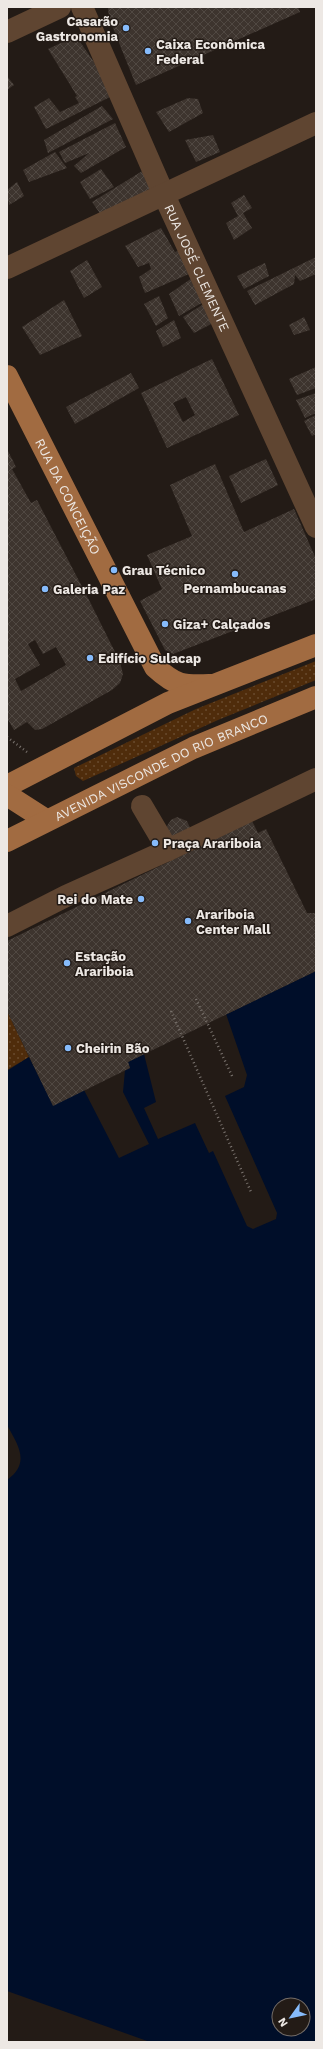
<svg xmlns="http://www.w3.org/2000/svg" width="323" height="2049" font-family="'Work Sans',sans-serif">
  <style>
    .grass { fill: url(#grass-dots) }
    .water { fill: #000e29; fill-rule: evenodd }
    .pier { fill: #231b16 }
    .building { fill: url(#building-cross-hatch); fill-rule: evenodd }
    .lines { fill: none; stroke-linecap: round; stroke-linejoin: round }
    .path { stroke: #7a736e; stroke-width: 2.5; stroke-dasharray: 1 3; stroke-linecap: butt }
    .minor { stroke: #5f4531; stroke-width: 22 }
    .major { stroke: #a16b41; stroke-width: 22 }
    .poi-dot { fill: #86bbfb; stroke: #231b16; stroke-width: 1.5 }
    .labels { text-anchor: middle; stroke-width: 3; stroke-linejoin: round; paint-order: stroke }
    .poi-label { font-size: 13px; font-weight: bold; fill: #ede8e4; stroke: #231b16; text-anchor: start }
    .street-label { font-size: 13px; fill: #ede8e4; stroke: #231b16 }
  </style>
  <defs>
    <pattern id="grass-dots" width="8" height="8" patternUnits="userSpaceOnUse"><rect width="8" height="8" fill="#4f2c0b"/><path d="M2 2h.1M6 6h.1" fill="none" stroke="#694b2e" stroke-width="1.8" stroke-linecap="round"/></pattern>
    <pattern id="building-cross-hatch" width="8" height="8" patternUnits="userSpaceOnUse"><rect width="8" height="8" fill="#3d342e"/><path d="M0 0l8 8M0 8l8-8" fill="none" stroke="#504842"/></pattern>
  </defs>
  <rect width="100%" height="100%" fill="#231b16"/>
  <g class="grass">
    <polygon points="316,661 316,680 218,720 83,781 76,776 74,768 196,709"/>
    <polygon points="7,1011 29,1057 7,1070"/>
  </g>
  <path class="water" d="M316,971V2042H150L7,1991V1480C31,1463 18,1445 7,1425V1071L29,1057L53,1105L130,1068L128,1062ZM279,2005H303V2029H279Z"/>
  <g class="pier">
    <polygon points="226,1014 247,1075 244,1087 225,1096 277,1213 276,1219 253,1229 247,1226 213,1151 209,1153 195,1123 158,1139 144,1108 156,1102 144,1054"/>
    <polygon points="125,1070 123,1092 149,1144 119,1158 84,1090"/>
  </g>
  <g class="building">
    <polygon points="108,7 298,7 300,12 136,85 109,18"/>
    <polygon points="76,36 116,94 46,129 34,107 49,98 60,112 79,103 75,97 77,96 48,49"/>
    <polygon points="7,76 14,85 7,90"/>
    <polygon points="188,98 198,99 203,113 169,132 156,112"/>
    <polygon points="102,106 113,119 48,153 44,140"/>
    <polygon points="115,123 126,147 81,173 74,166 89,153 65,163 59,152"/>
    <polygon points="213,135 220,152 196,162 185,140"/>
    <polygon points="55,152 67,168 29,182 23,170"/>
    <polygon points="101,169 114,187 90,199 80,182"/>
    <polygon points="144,170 152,188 101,215 92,202"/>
    <polygon points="17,182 24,196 9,205 7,190"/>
    <polygon points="244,195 252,208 243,213 252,228 234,240 226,223 238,216 231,203"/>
    <polygon points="161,228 175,252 184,248 196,271 145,293 139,277 151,269 149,263 138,267 125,246"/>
    <polygon points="316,257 316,274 300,281 295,275 294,284 255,305 247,291"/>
    <polygon points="87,260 102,287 84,298 70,271"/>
    <polygon points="265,263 269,276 244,289 237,276"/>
    <polygon points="195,276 205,301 179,316 169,294"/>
    <polygon points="159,296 168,318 156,326 144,304"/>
    <polygon points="64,300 82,336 40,355 22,327"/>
    <polygon points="207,302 217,321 194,333 183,317"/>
    <polygon points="304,317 310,330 294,335 289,325"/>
    <polygon points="174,320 181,338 163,347 156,331"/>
    <path d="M212,359L239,415L167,448L141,393ZM186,397L195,415L183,422L173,403Z"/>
    <polygon points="316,367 316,388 297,395 289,379"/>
    <polygon points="131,373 139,388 75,424 66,407"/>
    <polygon points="316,393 316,413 305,418 296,400"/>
    <polygon points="316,415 316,434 312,436 304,421"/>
    <path d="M7,449L16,467L12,469L31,503L37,500L91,604L120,662L123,674L120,683L112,690L42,729L35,730L27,722L14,730L7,718ZM35,640L43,654L56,647L66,665L21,691L15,679L40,665L28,644Z"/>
    <polygon points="266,459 278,485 241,503 229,476"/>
    <polygon points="215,464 244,532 294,509 316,559 316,599 173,654 165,650 140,601 162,589 147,555 192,536 170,485"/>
    <polygon points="177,817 187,821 190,828 173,839 167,830 167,826 171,820"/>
    <polygon points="252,821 258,833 266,829 307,913 316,913 316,971 128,1062 130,1068 53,1106 7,1011 7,941"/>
  </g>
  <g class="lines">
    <g class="path">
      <polyline points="7,737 27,752"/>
      <polyline points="196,999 233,1078"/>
      <polyline points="171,1011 251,1192"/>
    </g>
    <g class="minor">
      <path id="s1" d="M82,7L164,195L316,527"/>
      <polyline points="7,32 60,7"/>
      <polyline points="7,268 316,123"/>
      <polyline points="142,806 168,850"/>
      <polyline points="7,926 66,896 168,850 316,779"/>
    </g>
    <g class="major">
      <path id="s2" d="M7,376L155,667C177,687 183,686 212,685"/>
      <polyline points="7,786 168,703 316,645"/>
      <polyline points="7,795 46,820"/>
      <path id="s3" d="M7,841L193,748L316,697"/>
    </g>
  </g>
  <g class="poi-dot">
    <circle cx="126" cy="28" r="4"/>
    <circle cx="148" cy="51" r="4"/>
    <circle cx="114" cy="570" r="4"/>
    <circle cx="235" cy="574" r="4"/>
    <circle cx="45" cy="589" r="4"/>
    <circle cx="165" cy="624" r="4"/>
    <circle cx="90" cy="658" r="4"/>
    <circle cx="155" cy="843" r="4"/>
    <circle cx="141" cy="899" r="4"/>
    <circle cx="188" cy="921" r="4"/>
    <circle cx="67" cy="963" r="4"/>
    <circle cx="68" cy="1048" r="4"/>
  </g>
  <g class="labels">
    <g class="poi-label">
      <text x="118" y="26" text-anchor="end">Casarão<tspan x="118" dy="15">Gastronomia</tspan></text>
      <text x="156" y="49">Caixa Econômica<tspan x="156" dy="15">Federal</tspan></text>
      <text x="122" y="575">Grau Técnico</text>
      <text x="235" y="593" text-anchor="middle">Pernambucanas</text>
      <text x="53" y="594">Galeria Paz</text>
      <text x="173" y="629">Giza+ Calçados</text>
      <text x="98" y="663">Edifício Sulacap</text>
      <text x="163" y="848">Praça Arariboia</text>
      <text x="133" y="904" text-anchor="end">Rei do Mate</text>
      <text x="196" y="919">Arariboia<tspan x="196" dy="15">Center Mall</tspan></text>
      <text x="75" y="961">Estação<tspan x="75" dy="15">Arariboia</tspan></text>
      <text x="76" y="1053">Cheirin Bão</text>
    </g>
    <g class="street-label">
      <text dy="5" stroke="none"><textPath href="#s1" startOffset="285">RUA JOSÉ CLEMENTE</textPath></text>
      <text dy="5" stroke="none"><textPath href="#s2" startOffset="135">RUA DA CONCEIÇÃO</textPath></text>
      <text dy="5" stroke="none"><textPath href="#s3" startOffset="171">AVENIDA VISCONDE DO RIO BRANCO</textPath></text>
    </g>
  </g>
  <rect width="323" height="2049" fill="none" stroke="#ede8e4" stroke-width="16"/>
  <g transform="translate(291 2017) rotate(237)"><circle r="19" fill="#231b16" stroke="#746d68"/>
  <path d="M0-3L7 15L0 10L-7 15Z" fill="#86bbfb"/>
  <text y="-6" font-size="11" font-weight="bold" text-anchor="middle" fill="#ede8e4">N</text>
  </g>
</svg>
